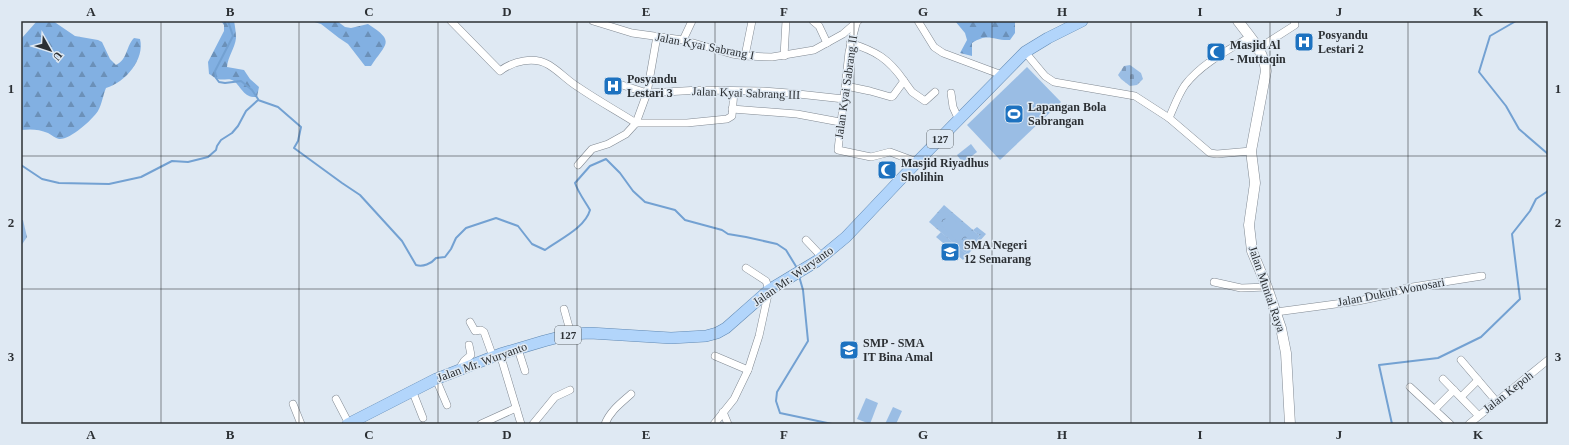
<svg xmlns="http://www.w3.org/2000/svg" width="1569" height="445" font-family="Georgia,serif">
  <style>
    .grass { fill: url(#grass-tufts) }
    .forest { fill: url(#forest-firs) }
    .cemetery { fill: url(#cemetery-stones) }
    .park { fill: url(#park-crowns) }
    .garden { fill: #9abde4 }
    .lines { fill: none; stroke-linecap: round; stroke-linejoin: round }
    .stream { stroke: #73a1d2; stroke-width: 2 }
    .street-casing { stroke: #818992; stroke-width: 8 }
    .secondary-casing { stroke: #818992; stroke-width: 11 }
    .primary-casing { stroke: #6189b3; stroke-width: 12 }
    .street { stroke: #fff; stroke-width: 7 }
    .secondary { stroke: #fff; stroke-width: 10 }
    .primary { stroke: #b2d5fb; stroke-width: 11 }
    .grid { fill: none; stroke: #2c3034; stroke-width: 1; stroke-opacity: 0.55 }
    .labels { text-anchor: middle; stroke-width: 3; stroke-linejoin: round; paint-order: stroke }
    .shield { fill: #dfe9f3; stroke: #62686d; stroke-width: 1 }
    .shield-label { font-size: 11px; font-weight: bold; fill: #2c3034 }
    .poi-label { font-size: 12px; font-weight: bold; fill: #2c3034; stroke: #dfe9f3; text-anchor: start }
    .street-label { font-size: 12px; fill: #2c3034; stroke: #dfe9f3 }
    .neatline { fill: none; stroke: #2c3034; stroke-width: 1.5 }
    .grid-label { font-size: 13px; text-anchor: middle; font-weight: bold; fill: #2c3034 }
  </style>
  <defs>
    <pattern id="grass-tufts" width="24" height="20" patternUnits="userSpaceOnUse"><rect width="24" height="20" fill="#9abde4"/><path d="M3 7l-1-3M5 7V3M7 7l1-3M15 17l-1-3M17 17v-4M19 17l1-3" fill="none" stroke="#7e9aba"/></pattern>
    <pattern id="forest-firs" width="22" height="20" patternUnits="userSpaceOnUse"><rect width="22" height="20" fill="#82b0e2"/><path d="M5 1l3.5 6h-7zM16 11l3.5 6h-7z" fill="#6b90b8"/></pattern>
    <pattern id="cemetery-stones" width="16" height="16" patternUnits="userSpaceOnUse"><rect width="16" height="16" fill="#9abde4"/><path d="M2 7V4a2 2 0 0 1 4 0v3zM10 15v-3a2 2 0 0 1 4 0v3z" fill="#7e9aba"/></pattern>
    <pattern id="park-crowns" width="20" height="18" patternUnits="userSpaceOnUse"><rect width="20" height="18" fill="#9abde4"/><path d="M2 6a3 3 0 1 1 6 0M12 15a3 3 0 1 1 6 0" fill="none" stroke="#7e9aba"/></pattern>
  </defs>
  <rect width="100%" height="100%" fill="#dfe9f3"/>
  <polygon class="grass" points="977,227 986,234 963,260 936,237 941,232 965,253 980,236 973,230"/>
  <g class="forest">
    <path d="M37,21H53L75,36L98,40L102,42L110,59L116,65C128,59 126,46 134,38L140,39C145,59 126,82 106,88C103,95 102,104 98,111C92,120 70,140 59,139C55,138 52,135 48,133C39,129 30,129 21,130V39Z"/>
    <path d="M221,21H234C235,26 236,33 236,38C235,48 228,56 227,67L244,70L250,79L259,87L257,97C244,98 242,88 234,81C229,77 223,81 218,79C215,79 212,75 209,74L208,62L224,31V25Z"/>
    <path d="M311,21H337L345,27L351,28L368,24C396,42 386,43 371,66H365L348,44L339,38L321,24Z"/>
    <path d="M955,21H1015V33L1010,40C993,41 989,32 972,43V56L960,53L967,40L965,33Z"/>
  </g>
  <g class="cemetery">
    <polygon points="1130,65 1141,73 1143,79 1137,85 1130,86 1121,79 1118,75 1124,66"/>
    <polygon points="21,220 23,220 27,237 21,246"/>
  </g>
  <polygon class="park" points="944,205 980,236 965,253 929,222"/>
  <g class="garden">
    <polygon points="1027,67 1061,102 1000,160 967,125"/>
    <polygon points="971,144 977,152 963,163 957,155"/>
    <polygon points="949,215 968,232 959,242 940,225"/>
    <polygon points="972,231 978,236 965,251 959,246"/>
    <polygon points="866,398 878,403 870,424 857,419"/>
    <polygon points="893,407 902,411 896,424 885,424"/>
  </g>
  <g class="lines">
    <g class="stream">
      <polyline points="228,21 233,36 215,71 216,78 219,82 225,83 241,81 252,90 258,99"/>
      <polyline points="1516,21 1490,36 1479,72 1506,106 1519,129 1548,154"/>
      <path d="M21,165L42,179L59,183L109,184L141,177L172,161L188,162L208,157L216,150L217,146L221,140L232,133L238,126L246,111L258,100L278,107L301,127L298,141L294,148L342,183L360,195L402,241L416,265C423,267 431,264 436,258L445,257L451,249L456,238L466,228L496,218L518,226L532,244L545,250C560,239 585,228 590,210C585,201 579,194 575,183L590,166L606,159L620,173L633,191L645,202L675,210L685,220L722,230L728,234L746,237L777,244L786,250L797,268"/>
      <polyline points="799,276 803,290 808,341 777,392 776,401 780,413 832,424"/>
      <polyline points="1392,424 1379,365 1438,358 1481,337 1520,299 1512,234 1530,211 1536,199 1548,191"/>
    </g>
    <g class="street-casing">
      <g id="street">
        <path d="M451,21L500,71C513,61 534,56 549,65C559,71 568,81 578,87C597,100 617,111 636,123"/>
        <polyline points="593,21 632,33 683,40 732,54 745,56 772,57 814,50 843,34 858,21"/>
        <polyline points="813,21 819,26 827,43"/>
        <polyline points="918,21 934,47 943,53 1002,75"/>
        <polyline points="856,24 849,52 838,150 871,157 890,152 917,162"/>
        <polyline points="683,40 692,21"/>
        <path d="M850,43C876,51 889,59 904,81"/>
        <polyline points="1259,48 1295,25 1294,21"/>
        <polyline points="1025,52 1045,76 1054,82 1135,96 1169,118 1210,153 1217,154 1251,151"/>
        <polyline points="745,56 752,21"/>
        <polyline points="784,56 786,21"/>
        <polyline points="622,85 647,93 700,90 763,91 789,93 844,99"/>
        <polyline points="846,86 870,91 891,97 893,96 904,81 912,92 925,101 935,92"/>
        <polyline points="951,93 953,107 959,120"/>
        <polyline points="732,109 797,114 840,122"/>
        <path d="M1169,118C1174,107 1178,95 1185,85C1201,64 1228,50 1250,37"/>
        <polyline points="636,123 687,123 727,119 732,116 734,91"/>
        <polyline points="578,165 592,149 608,144 626,134 636,123 647,93 657,36"/>
        <polyline points="806,240 822,257"/>
        <polyline points="1214,282 1241,288 1267,287"/>
        <polyline points="564,309 571,334"/>
        <polyline points="1276,312 1358,301 1387,295 1406,288 1482,276"/>
        <polyline points="470,322 475,331 481,330 484,332 493,357"/>
        <polyline points="518,349 525,371"/>
        <polyline points="500,354 521,424"/>
        <polyline points="715,356 748,370"/>
        <polyline points="1461,360 1496,401"/>
        <polyline points="459,369 464,361 471,355 469,345"/>
        <polyline points="436,379 447,405"/>
        <polyline points="1443,379 1478,415"/>
        <polyline points="1410,387 1450,424"/>
        <polyline points="412,390 423,418"/>
        <polyline points="1464,394 1478,380"/>
        <polyline points="336,399 349,424"/>
        <polyline points="293,404 301,424"/>
        <polyline points="1437,407 1454,390"/>
        <polyline points="723,412 728,424"/>
        <polyline points="481,424 516,408"/>
        <polyline points="533,424 555,397 570,390"/>
        <path d="M605,424C610,411 621,403 631,394"/>
        <polyline points="714,424 734,399 748,370 759,336 769,290 766,281 746,268"/>
        <polyline points="1469,424 1548,360"/>
      </g>
    </g>
    <g class="secondary-casing">
      <path id="secondary" d="M1238,21C1250,37 1264,51 1266,71L1251,151L1255,183L1249,225L1252,251L1267,287L1281,328L1286,353L1290,424"/>
    </g>
    <g class="primary-casing">
      <polyline id="primary" points="348,424 436,379 500,354 544,341 571,334 590,333 671,338 706,336 717,333 726,328 769,290 817,261 846,237 917,162 1025,52 1048,38 1082,21"/>
    </g>
    <use href="#street" class="street"/>
    <use href="#secondary" class="secondary"/>
    <use href="#primary" class="primary"/>
  </g>
  <path class="grid" d="M161,21V424M299,21V424M438,21V424M577,21V424M715,21V424M854,21V424M992,21V424M1131,21V424M1270,21V424M1408,21V424M21,156H1548M21,289H1548"/>
  <defs>
    <g id="hospital-square" transform="scale(1)"><rect x="-9" y="-9" width="18" height="18" rx="4" fill="#1d72c0" stroke="#dfe9f3"/><path d="M-5-5h3v3.5h4V-5h3V5h-3V1.5h-4V5h-3Z" fill="#fff"/></g>
    <g id="mosque-square" transform="scale(1)"><rect x="-9" y="-9" width="18" height="18" rx="4" fill="#1d72c0" stroke="#dfe9f3"/><path d="M3.5-4.9A6 6 0 1 0 3.5 4.9A5 5 0 1 1 3.5-4.9Z" fill="#fff"/></g>
    <g id="stadium-square" transform="scale(1)"><rect x="-9" y="-9" width="18" height="18" rx="4" fill="#1d72c0" stroke="#dfe9f3"/><path d="M0-5a6.5 5 0 1 0 0 10a6.5 5 0 1 0 0-10ZM-3.5-1.8h7v3.6h-7Z" fill="#fff"/></g>
    <g id="school-square" transform="scale(1)"><rect x="-9" y="-9" width="18" height="18" rx="4" fill="#1d72c0" stroke="#dfe9f3"/><path d="M0-5L7-2L0 1L-7-2ZM-4 1L0 2.5L4 1V4Q0 6-4 4Z" fill="#fff"/></g>
  </defs>
  <g fill-rule="evenodd">
    <use href="#hospital-square" x="1304" y="42"/>
    <use href="#mosque-square" x="1216" y="52"/>
    <use href="#hospital-square" x="613" y="86"/>
    <use href="#stadium-square" x="1014" y="114"/>
    <use href="#mosque-square" x="887" y="170"/>
    <use href="#school-square" x="950" y="252"/>
    <use href="#school-square" x="849" y="350"/>
  </g>
  <g class="labels">
    <g class="shield">
      <rect x="927" y="130" width="26" height="18" rx="3"/>
      <rect x="555" y="326" width="26" height="18" rx="3"/>
    </g>
    <g class="shield-label">
      <text x="940" y="143">127</text>
      <text x="568" y="339">127</text>
    </g>
    <g class="poi-label">
      <text x="1318" y="39">Posyandu<tspan x="1318" dy="14">Lestari 2</tspan></text>
      <text x="1230" y="49">Masjid Al<tspan x="1230" dy="14">- Muttaqin</tspan></text>
      <text x="627" y="83">Posyandu<tspan x="627" dy="14">Lestari 3</tspan></text>
      <text x="1028" y="111">Lapangan Bola<tspan x="1028" dy="14">Sabrangan</tspan></text>
      <text x="901" y="167">Masjid Riyadhus<tspan x="901" dy="14">Sholihin</tspan></text>
      <text x="964" y="249">SMA Negeri<tspan x="964" dy="14">12 Semarang</tspan></text>
      <text x="863" y="347">SMP - SMA<tspan x="863" dy="14">IT Bina Amal</tspan></text>
    </g>
    <g class="street-label">
      <text transform="translate(705 46) rotate(11)" y="4">Jalan Kyai Sabrang I</text>
      <text transform="translate(846 87) rotate(-82)" y="4">Jalan Kyai Sabrang II</text>
      <text transform="translate(746 93) rotate(2)" y="4">Jalan Kyai Sabrang III</text>
      <text transform="translate(793 276) rotate(-35)" y="4">Jalan Mr. Wuryanto</text>
      <text transform="translate(1267 289) rotate(71)" y="4">Jalan Muntal Raya</text>
      <text transform="translate(1391 292) rotate(-11)" y="4">Jalan Dukuh Wonosari</text>
      <text transform="translate(482 362) rotate(-20)" y="4">Jalan Mr. Wuryanto</text>
      <text transform="translate(1508 392) rotate(-38)" y="4">Jalan Kepoh</text>
    </g>
  </g>
  <rect width="1569" height="445" fill="none" stroke="#dfe9f3" stroke-width="44"/>
  <g transform="translate(50 50) rotate(129)" stroke="#dfe9f3" stroke-width="3" paint-order="stroke">
  <path d="M0-3L7 15L0 10L-7 15Z" fill="#2c3034"/>
  <text y="-6" font-size="11" font-weight="bold" text-anchor="middle" fill="#2c3034">U</text>
  </g>
  <rect x="22" y="22" width="1525" height="401" class="neatline"/>
  <g class="grid-label">
    <text x="91" y="16">A</text>
    <text x="230" y="16">B</text>
    <text x="369" y="16">C</text>
    <text x="507" y="16">D</text>
    <text x="646" y="16">E</text>
    <text x="784" y="16">F</text>
    <text x="923" y="16">G</text>
    <text x="1062" y="16">H</text>
    <text x="1200" y="16">I</text>
    <text x="1339" y="16">J</text>
    <text x="1478" y="16">K</text>
    <text x="11" y="93">1</text>
    <text x="1558" y="93">1</text>
    <text x="11" y="227">2</text>
    <text x="1558" y="227">2</text>
    <text x="11" y="361">3</text>
    <text x="1558" y="361">3</text>
    <text x="91" y="439">A</text>
    <text x="230" y="439">B</text>
    <text x="369" y="439">C</text>
    <text x="507" y="439">D</text>
    <text x="646" y="439">E</text>
    <text x="784" y="439">F</text>
    <text x="923" y="439">G</text>
    <text x="1062" y="439">H</text>
    <text x="1200" y="439">I</text>
    <text x="1339" y="439">J</text>
    <text x="1478" y="439">K</text>
  </g>
</svg>
